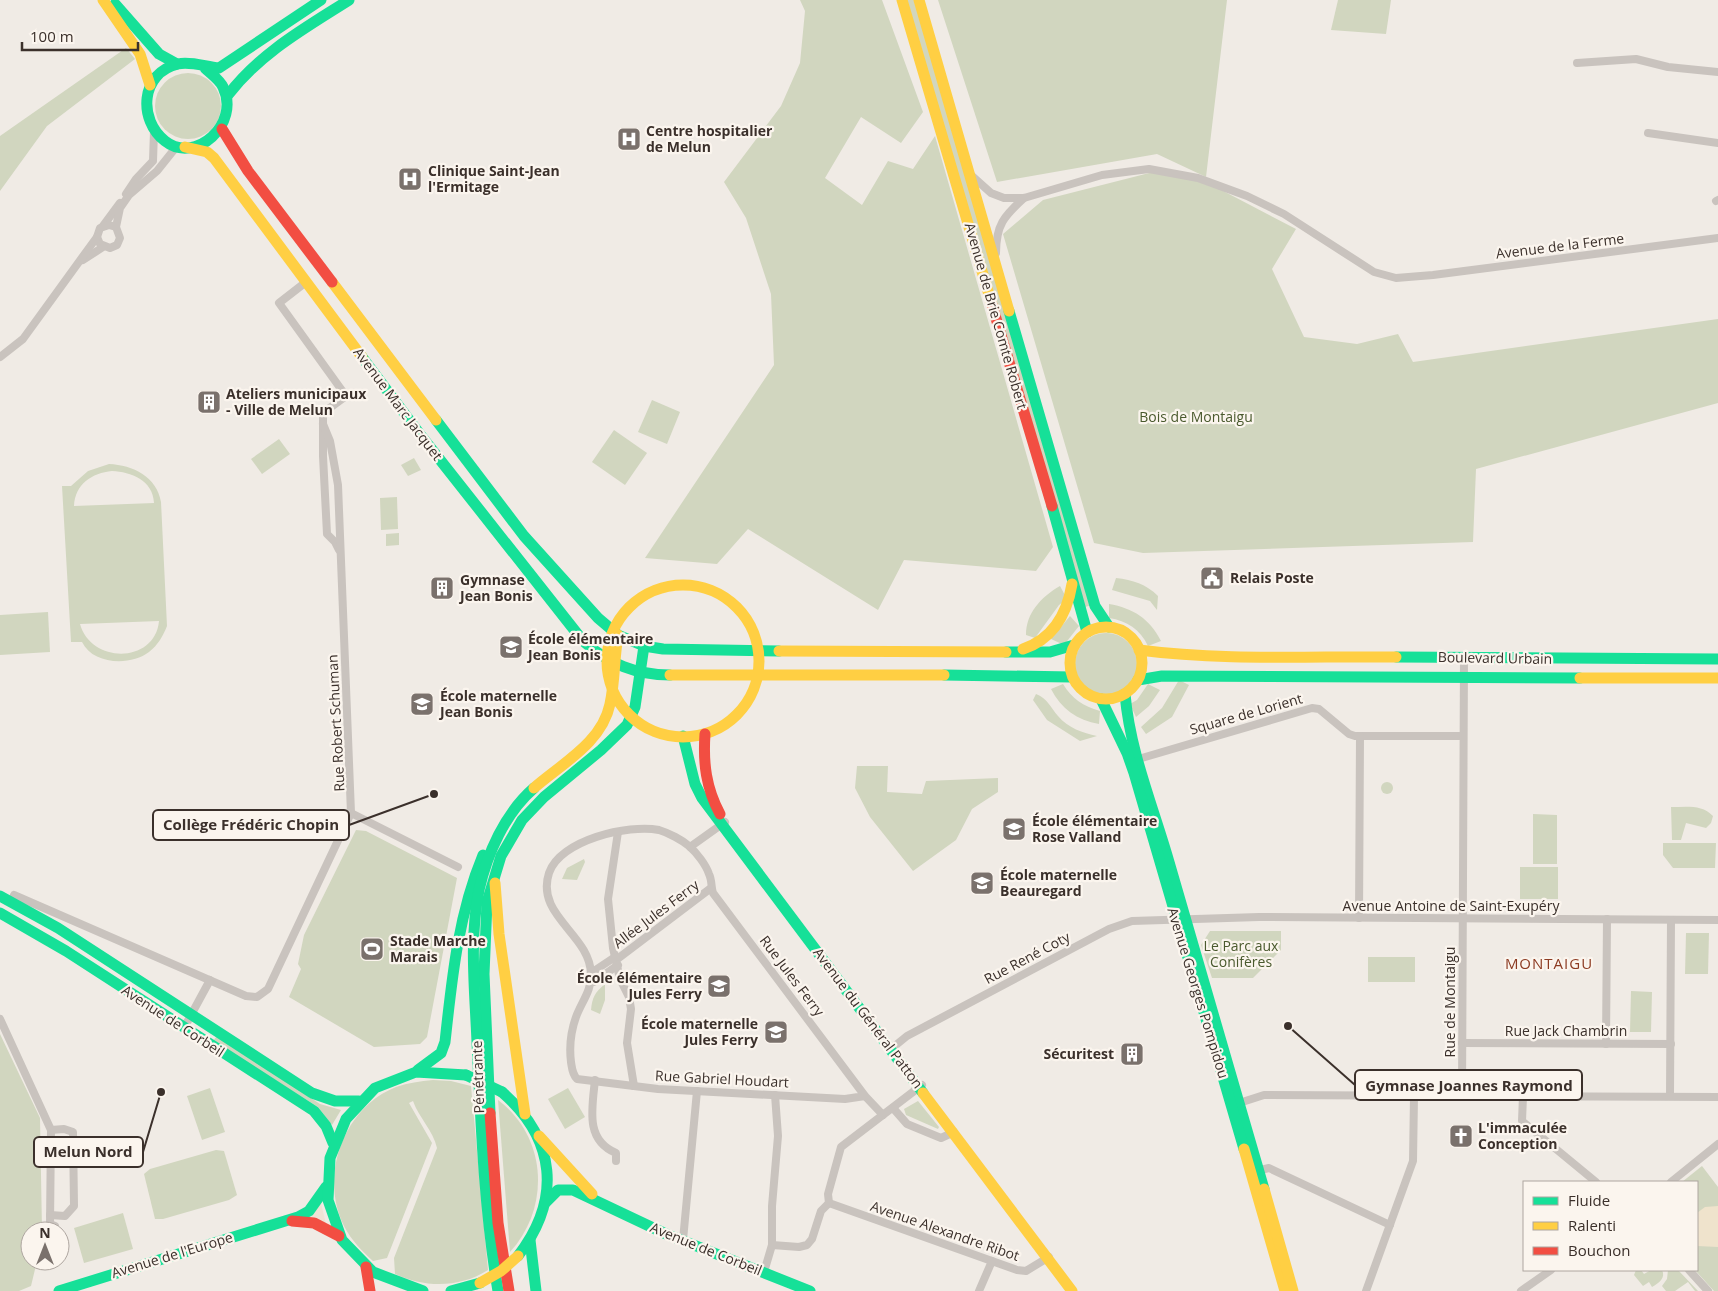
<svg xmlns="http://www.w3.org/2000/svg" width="1718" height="1291" font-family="'Open Sans',sans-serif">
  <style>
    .green { fill: #d1d6bf; fill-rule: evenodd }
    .sand { fill: #efe3cc }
    .plaza { fill: #eee3d5 }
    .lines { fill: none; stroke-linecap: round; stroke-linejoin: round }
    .street { stroke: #c9c3be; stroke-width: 8 }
    .fast { stroke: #16e098; stroke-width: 11 }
    .slow { stroke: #ffcf43; stroke-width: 11 }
    .jam { stroke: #f24e42; stroke-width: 11 }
    .fast-bridge { stroke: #16e098; stroke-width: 11 }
    .slow-bridge { stroke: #ffcf43; stroke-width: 11 }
    .labels { text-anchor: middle; stroke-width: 4.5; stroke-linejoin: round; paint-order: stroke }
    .poi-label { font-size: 14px; font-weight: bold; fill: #3b302b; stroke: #fbf5ee; text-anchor: start }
    .street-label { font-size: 14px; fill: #3b302b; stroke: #fbf5ee }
    .park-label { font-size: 14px; fill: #4a5a2e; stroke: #fbf5ee }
    .neighbourhood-label { font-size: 15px; letter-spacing: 1px; fill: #8c3b22; stroke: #fbf5ee }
    .leader { fill: none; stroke: #3b302b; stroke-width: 2 }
    .callout-dot { fill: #3b302b; stroke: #fbf5ee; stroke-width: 2 }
    .callout { fill: #fbf5ee; stroke: #3b302b; stroke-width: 2 }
    .callout-label { font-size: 15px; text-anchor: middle; font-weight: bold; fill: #3b302b }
  </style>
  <rect width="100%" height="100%" fill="#f0ebe5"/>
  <g class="green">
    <polygon points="800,0 882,0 923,112 901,143 861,117 825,178 862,205 888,161 913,169 935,136 1053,547 1036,571 904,560 878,610 748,529 717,564 645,558 774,365 771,294 746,218 724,182 781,106 800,63 805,11"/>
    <polygon points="906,0 915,0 1092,605 1085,607"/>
    <polygon points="938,0 1227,0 1206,177 1157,154 997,182"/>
    <polygon points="1338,0 1391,0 1386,34 1331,30"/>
    <polygon points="126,48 135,59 47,126 0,191 0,136"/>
    <circle cx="188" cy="106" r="33"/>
    <polygon points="1161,170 1208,183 1296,229 1272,269 1304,337 1357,344 1398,334 1413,362 1718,319 1718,403 1476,469 1473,542 1143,553 1094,543 1003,234 1043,200"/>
    <polygon points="652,400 680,412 667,444 638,432"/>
    <polygon points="614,430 647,453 625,485 592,462"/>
    <polygon points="279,439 290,454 262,474 251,459"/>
    <polygon points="414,458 421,470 408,476 401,465"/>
    <path d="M109,464C133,465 157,477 161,502L167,626C163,636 158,645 149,652C131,666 93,665 82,642H71L62,486H71L88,471ZM112,471C131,472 153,480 154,503L74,506C75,484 92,473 112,471ZM159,621C155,664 91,664 80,624Z"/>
    <polygon points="397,497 398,529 381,530 380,498"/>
    <polygon points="399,533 399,545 386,546 386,534"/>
    <path d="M1116,578C1133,580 1146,584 1158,596L1157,610L1150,601L1112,590Z"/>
    <path d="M1060,586L1067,599L1059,605L1035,638L1026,635C1026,613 1041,597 1060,586Z"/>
    <path d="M1109,604C1133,608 1150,619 1161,641L1148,646C1140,629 1127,621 1109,618Z"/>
    <polygon points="48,612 50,652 0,655 0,615"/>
    <polygon points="1070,616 1079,626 1064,645 1051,639"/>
    <circle cx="1106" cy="664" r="31"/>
    <polygon points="1179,680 1189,685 1172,717 1146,734 1141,727 1162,708"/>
    <path d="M1063,684C1072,699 1083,706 1100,711L1099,724C1077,720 1061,709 1051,689Z"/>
    <polygon points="1148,684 1160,690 1149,706 1136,717 1130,704 1137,700"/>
    <path d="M1036,694C1047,698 1051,708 1058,716C1068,728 1083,733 1097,736L1080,741L1047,720L1033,700Z"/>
    <polygon points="857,766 888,766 887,792 922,794 926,781 998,778 998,792 972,809 956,840 913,871 870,817 855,788"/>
    <circle cx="1387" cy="788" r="6"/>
    <path d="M1671,807C1686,807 1702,804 1713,816L1711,823L1706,828L1686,823L1681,840H1672Z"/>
    <polygon points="1533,814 1557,815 1557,864 1533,864"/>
    <polygon points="356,830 366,831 457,878 427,1037 420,1044 374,1047 289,997 301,969 298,964 304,935"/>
    <polygon points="1663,843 1716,843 1715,868 1673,868 1663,855"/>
    <polygon points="584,859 585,862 577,880 562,879 567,868"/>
    <rect x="1520" y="867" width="38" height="32"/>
    <polygon points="1210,931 1281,931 1281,950 1253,978 1212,978 1201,945"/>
    <polygon points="1686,933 1709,933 1708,974 1685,974"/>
    <rect x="1368" y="957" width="47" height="25"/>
    <path d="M605,984V1000L600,1014L591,1010C592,998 595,992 605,984Z"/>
    <polygon points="1631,991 1652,992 1651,1032 1630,1032"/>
    <polygon points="0,1034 40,1118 42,1231 30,1231 30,1261 37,1261 31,1286 19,1291 0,1291"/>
    <polygon points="217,1036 320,1104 341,1110 332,1125 318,1107 213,1041"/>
    <path d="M433,1080L451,1081L471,1086L488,1270C460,1288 425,1288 395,1274L394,1258L437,1148C433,1130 419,1118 413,1101L409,1103L432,1143L387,1258L373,1261C362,1251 351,1240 344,1226C319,1176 343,1108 396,1087C408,1083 420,1081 433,1080Z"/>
    <polygon points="210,1088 225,1132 202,1140 187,1096"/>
    <polygon points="568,1088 585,1117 565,1129 548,1099"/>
    <path d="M498,1100C547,1137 551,1207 510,1252Z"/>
    <polygon points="918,1101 939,1127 938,1129 906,1115 904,1109"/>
    <polygon points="216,1150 224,1151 237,1195 229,1200 163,1219 155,1219 144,1174 150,1169"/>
    <polygon points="1702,1166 1718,1187 1718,1291 1714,1291 1695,1270 1697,1182 1682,1182"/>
    <polygon points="123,1213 133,1249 84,1263 74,1228"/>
    <path d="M1636,1270H1641L1644,1274L1651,1270H1662C1666,1278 1659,1283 1652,1287L1649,1282L1643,1286L1634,1275Z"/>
    <polygon points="1668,1270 1678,1270 1698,1291 1695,1291 1688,1282 1675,1291 1666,1291 1662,1286 1667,1279"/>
  </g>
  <polygon class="sand" points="1718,1206 1718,1247 1697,1246 1697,1213 1705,1207"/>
  <polygon class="plaza" points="321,1203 326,1224 303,1218"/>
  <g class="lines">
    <g class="street">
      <polyline points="1577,63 1636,59 1668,67 1718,72"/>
      <polyline points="1648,133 1718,143"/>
      <polyline points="972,176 991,193 1004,198 1024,198 1102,175 1149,169 1198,178 1247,196 1284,214 1374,272 1396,278 1433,275 1718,238"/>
      <polyline points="126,194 136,179 153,161 154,131"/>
      <polyline points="1716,201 1718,200"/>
      <polyline points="103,226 120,203"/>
      <polyline points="116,227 109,225 100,228 97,237 100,244 110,248 117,245 120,238 116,227 120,208 129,195 157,171 177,146"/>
      <path d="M996,253C996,225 1004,216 1024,198"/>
      <polyline points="83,260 103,247"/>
      <polyline points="306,282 279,303 346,396 327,410 323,416 323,456 327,534 335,542 339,550"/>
      <polyline points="0,357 23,339 97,237"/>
      <polyline points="1135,760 1312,708 1319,709 1349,734 1355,736 1463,736"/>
      <polyline points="351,813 458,867"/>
      <polyline points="618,832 608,899 613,948 620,979 629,997 631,1009 627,1043 634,1086"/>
      <polyline points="690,847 725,822"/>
      <polyline points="14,895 246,996 257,997 268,989 351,813 338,485 330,441 323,424"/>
      <polyline points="1359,918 1360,736"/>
      <polyline points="616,960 711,888"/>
      <polyline points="591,973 615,957"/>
      <polyline points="590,982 594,982 618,965"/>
      <polyline points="0,1019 51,1130 50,1224"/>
      <polyline points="184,1028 210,980"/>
      <polyline points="1462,1043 1671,1044"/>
      <polyline points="1606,1044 1607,919"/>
      <polyline points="891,1049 907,1036 1109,929 1132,921 1259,917 1718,920"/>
      <path d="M595,1080C592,1109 585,1140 616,1153V1161"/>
      <polyline points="1462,1095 1464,657"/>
      <path d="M865,1096L845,1099L658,1089L577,1079C572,1074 572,1068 571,1062C569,1046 571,1031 576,1017C581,1003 592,990 591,974C590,934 535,916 549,873C560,840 628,824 659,830C669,833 682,840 689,846C697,853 706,865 709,874C712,880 711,887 713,893L865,1096L883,1115"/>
      <polyline points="1523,1096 1522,1121 1596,1182"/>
      <polyline points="1670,1096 1671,920"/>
      <polyline points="1236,1104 1264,1095 1718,1097"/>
      <polyline points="893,1108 907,1124 941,1138 954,1132"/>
      <polyline points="1256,1171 1269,1168 1390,1225"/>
      <polyline points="1671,1182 1718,1144"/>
      <polyline points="829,1203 1017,1270 1026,1271 1049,1257"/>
      <polyline points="829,1203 828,1194 841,1147 922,1085"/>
      <polyline points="50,1215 65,1216 74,1206 73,1132 64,1129 51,1130"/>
      <polyline points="48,1231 47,1227 50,1224 55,1226 54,1231"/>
      <polyline points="683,1240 697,1091"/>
      <polyline points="772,1245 799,1247 807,1245 812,1239 821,1211 829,1203"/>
      <polyline points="1689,1270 1708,1291"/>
      <polyline points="764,1272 772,1245 772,1206 778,1136 775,1095"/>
      <polyline points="979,1291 992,1261"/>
      <polyline points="1366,1291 1413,1161 1414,1096"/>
      <polyline points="1521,1291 1551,1270"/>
    </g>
    <g class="fast">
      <polyline points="115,4 159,54 177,64"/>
      <path d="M205,68C211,74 220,80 223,87C241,124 195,165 165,141C138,120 140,73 178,64C191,61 206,67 219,68L321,0"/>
      <path d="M228,95C260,53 305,28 349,0"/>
      <polyline points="1009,311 1095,606 1109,627"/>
      <path d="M362,357L422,437L583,641C609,664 636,675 670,675"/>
      <polyline points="436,420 524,536 598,618 618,635 644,646 663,649 779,651"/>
      <polyline points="1052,506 1087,632"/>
      <polyline points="1006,652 1050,652 1074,645"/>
      <polyline points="1396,657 1718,659"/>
      <polyline points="944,675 1072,677"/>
      <polyline points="1138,680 1162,676 1580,678"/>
      <path d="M1125,694C1130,752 1153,806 1169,862C1201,971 1232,1080 1264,1189"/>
      <polyline points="1101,699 1127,753 1134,773 1244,1149"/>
      <polyline points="683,736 695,784 702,798 923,1093"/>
      <polyline points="0,896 58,928 312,1093 335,1101 359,1101"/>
      <polyline points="0,913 66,951 314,1111 326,1126 333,1143"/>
      <path d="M418,1070L441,1053L445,1042C452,978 458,915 483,855"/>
      <path d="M502,1092C556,1139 562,1199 518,1256"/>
      <polyline points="490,1113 484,974 487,902 501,856 522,820 544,797 601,750 627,725 635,707 644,646"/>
      <polyline points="545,1203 558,1190 573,1190 666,1234 810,1291"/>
      <polyline points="530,1240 536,1291"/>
      <polyline points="59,1291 298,1217 309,1211 326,1187"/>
      <polyline points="423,1291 373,1272 342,1240 328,1200 330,1158 346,1119 375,1088 416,1072 466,1075"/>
      <polyline points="451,1291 480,1283"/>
      <path d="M498,1291C484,1208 481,1125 477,1042C475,992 469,940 479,890C487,854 505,813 534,788"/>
    </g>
    <g class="slow">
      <polyline points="103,0 140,54 150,85"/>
      <polyline points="902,0 992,305"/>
      <polyline points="919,0 1009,311"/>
      <polyline points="185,147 207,152 214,158 362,357"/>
      <polyline points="332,282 436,420"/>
      <circle cx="683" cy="661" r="76"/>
      <circle cx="1106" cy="663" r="36"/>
      <path d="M1023,649C1053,639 1067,614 1072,584"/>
      <path d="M1139,650C1223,661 1311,656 1396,657"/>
      <polyline points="779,651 1006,652"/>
      <polyline points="670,675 944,675"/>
      <polyline points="1580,678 1718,678"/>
      <path d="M534,788C561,764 602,743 610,704C615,681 614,658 618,635"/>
      <polyline points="495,883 499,934 525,1114"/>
      <polyline points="923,1093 1072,1291"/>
      <polyline points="539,1136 592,1194"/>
      <polyline points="1244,1149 1285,1291"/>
      <polyline points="1264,1189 1293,1291"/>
    </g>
    <g class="jam">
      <polyline points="222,129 248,171 332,282"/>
      <polyline points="992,305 1052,506"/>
      <path d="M705,734C703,763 706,788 720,814"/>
      <polyline points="490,1113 498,1223 509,1291"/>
      <polyline points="292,1221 314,1223 339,1236"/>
      <polyline points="366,1267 370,1291"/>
    </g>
    <polyline class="fast-bridge" points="466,1075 502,1092"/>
    <polyline class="slow-bridge" points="480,1283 501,1271 518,1256"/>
  </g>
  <defs>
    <g id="hospital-square" transform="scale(1.25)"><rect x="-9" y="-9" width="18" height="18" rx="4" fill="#7a716c" stroke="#fbf5ee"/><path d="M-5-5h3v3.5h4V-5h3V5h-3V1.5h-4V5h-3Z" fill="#fff"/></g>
    <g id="building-square" transform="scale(1.25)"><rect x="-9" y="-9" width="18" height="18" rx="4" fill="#7a716c" stroke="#fbf5ee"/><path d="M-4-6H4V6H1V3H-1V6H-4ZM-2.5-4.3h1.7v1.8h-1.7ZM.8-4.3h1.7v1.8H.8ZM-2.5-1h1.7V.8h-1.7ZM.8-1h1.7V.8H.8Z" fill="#fff"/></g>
    <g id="civic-square" transform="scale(1.25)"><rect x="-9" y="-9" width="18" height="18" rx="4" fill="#7a716c" stroke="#fbf5ee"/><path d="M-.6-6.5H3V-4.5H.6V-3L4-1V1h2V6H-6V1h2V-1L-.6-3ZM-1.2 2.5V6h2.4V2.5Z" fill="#fff"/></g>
    <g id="school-square" transform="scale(1.25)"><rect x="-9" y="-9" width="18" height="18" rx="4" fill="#7a716c" stroke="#fbf5ee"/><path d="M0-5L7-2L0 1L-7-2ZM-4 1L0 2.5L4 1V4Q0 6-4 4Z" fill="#fff"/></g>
    <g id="stadium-square" transform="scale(1.25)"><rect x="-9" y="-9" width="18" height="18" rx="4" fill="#7a716c" stroke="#fbf5ee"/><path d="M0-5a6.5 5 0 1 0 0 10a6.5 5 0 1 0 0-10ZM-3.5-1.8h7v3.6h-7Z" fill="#fff"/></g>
    <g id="church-square" transform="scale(1.25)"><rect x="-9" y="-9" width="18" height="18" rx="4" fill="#7a716c" stroke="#fbf5ee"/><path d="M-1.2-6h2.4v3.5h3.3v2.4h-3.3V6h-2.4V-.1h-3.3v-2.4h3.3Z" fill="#fff"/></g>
  </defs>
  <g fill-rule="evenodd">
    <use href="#hospital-square" x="629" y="139"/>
    <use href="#hospital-square" x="410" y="179"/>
    <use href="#building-square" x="209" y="402"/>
    <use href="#civic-square" x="1212" y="578"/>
    <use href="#building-square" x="442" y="588"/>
    <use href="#school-square" x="511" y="647"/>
    <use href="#school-square" x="422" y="704"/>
    <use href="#school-square" x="1014" y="829"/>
    <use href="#school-square" x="982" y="883"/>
    <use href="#stadium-square" x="372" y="949"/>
    <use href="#school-square" x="719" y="986"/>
    <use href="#school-square" x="776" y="1032"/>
    <use href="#building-square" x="1132" y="1054"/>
    <use href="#church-square" x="1461" y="1136"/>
  </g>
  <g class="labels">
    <g class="poi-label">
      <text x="646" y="136">Centre hospitalier<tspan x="646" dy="16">de Melun</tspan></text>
      <text x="428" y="176">Clinique Saint-Jean<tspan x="428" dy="16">l'Ermitage</tspan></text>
      <text x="226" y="399">Ateliers municipaux<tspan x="226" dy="16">- Ville de Melun</tspan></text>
      <text x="1230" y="583">Relais Poste</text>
      <text x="460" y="585">Gymnase<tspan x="460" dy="16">Jean Bonis</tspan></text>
      <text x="528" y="644">École élémentaire<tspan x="528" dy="16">Jean Bonis</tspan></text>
      <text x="440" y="701">École maternelle<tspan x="440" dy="16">Jean Bonis</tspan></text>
      <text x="1032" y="826">École élémentaire<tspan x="1032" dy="16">Rose Valland</tspan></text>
      <text x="1000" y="880">École maternelle<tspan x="1000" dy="16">Beauregard</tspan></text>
      <text x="390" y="946">Stade Marche<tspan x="390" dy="16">Marais</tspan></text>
      <text x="702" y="983" text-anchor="end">École élémentaire<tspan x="702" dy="16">Jules Ferry</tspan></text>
      <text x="758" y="1029" text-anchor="end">École maternelle<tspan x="758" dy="16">Jules Ferry</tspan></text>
      <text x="1114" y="1059" text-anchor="end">Sécuritest</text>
      <text x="1478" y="1133">L'immaculée<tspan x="1478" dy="16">Conception</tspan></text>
    </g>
    <g class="street-label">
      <text transform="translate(1560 246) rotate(-7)" y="5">Avenue de la Ferme</text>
      <text transform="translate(996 316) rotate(74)" y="5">Avenue de Brie Comte Robert</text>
      <text transform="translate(398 404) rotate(53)" y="5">Avenue Marc Jacquet</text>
      <text transform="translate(1495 658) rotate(1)" y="5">Boulevard Urbain</text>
      <text transform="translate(1246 714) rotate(-16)" y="5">Square de Lorient</text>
      <text transform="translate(336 723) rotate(-93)" y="5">Rue Robert Schuman</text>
      <text x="1451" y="911">Avenue Antoine de Saint-Exupéry</text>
      <text transform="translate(656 914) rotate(-37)" y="5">Allée Jules Ferry</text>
      <text transform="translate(1027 958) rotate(-28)" y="5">Rue René Coty</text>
      <text transform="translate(792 976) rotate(53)" y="5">Rue Jules Ferry</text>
      <text transform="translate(1198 993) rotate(73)" y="5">Avenue Georges Pompidou</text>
      <text transform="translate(1450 1002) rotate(-90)" y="5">Rue de Montaigu</text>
      <text transform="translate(868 1018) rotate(53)" y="5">Avenue du Général Patton</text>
      <text transform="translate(173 1021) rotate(33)" y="5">Avenue de Corbeil</text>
      <text x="1566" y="1036">Rue Jack Chambrin</text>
      <text transform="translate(478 1077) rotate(-92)" y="5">Pénétrante</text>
      <text transform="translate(722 1079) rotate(3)" y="5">Rue Gabriel Houdart</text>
      <text transform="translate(945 1231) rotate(19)" y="5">Avenue Alexandre Ribot</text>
      <text transform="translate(706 1249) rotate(22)" y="5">Avenue de Corbeil</text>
      <text transform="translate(172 1255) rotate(-17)" y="5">Avenue de l'Europe</text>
    </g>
    <g class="park-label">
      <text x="1196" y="422">Bois de Montaigu</text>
      <text x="1241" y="951">Le Parc aux<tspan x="1241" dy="16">Conifères</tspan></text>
    </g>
    <g class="neighbourhood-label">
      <text x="1549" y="969">MONTAIGU</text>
    </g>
  </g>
  <path class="leader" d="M434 794L349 825M1288 1026L1355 1085M161 1092L143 1152"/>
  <g class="callout-dot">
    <circle cx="434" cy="794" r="5"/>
    <circle cx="1288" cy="1026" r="5"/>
    <circle cx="161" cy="1092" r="5"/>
  </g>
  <g class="callout">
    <rect x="153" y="810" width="196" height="30" rx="5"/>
    <rect x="1355" y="1070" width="227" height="30" rx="5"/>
    <rect x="34" y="1137" width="109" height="30" rx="5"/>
  </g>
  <g class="callout-label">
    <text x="251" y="830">Collège Frédéric Chopin</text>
    <text x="1469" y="1091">Gymnase Joannes Raymond</text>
    <text x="88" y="1157">Melun Nord</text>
  </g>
  <rect x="1523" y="1181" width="175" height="90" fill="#fbf5ee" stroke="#aea6a0"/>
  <rect x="1533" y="1197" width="25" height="8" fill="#16e098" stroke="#aea6a0"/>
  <text x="1568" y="1206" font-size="15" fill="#3b302b">Fluide</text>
  <rect x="1533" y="1222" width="25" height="8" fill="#ffcf43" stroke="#aea6a0"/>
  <text x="1568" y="1231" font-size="15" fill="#3b302b">Ralenti</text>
  <rect x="1533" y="1247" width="25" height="8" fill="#f24e42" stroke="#aea6a0"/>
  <text x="1568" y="1256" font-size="15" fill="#3b302b">Bouchon</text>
  <g transform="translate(45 1246)"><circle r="24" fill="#fbf5ee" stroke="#aea6a0"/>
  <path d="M0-4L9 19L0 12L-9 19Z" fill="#7a716c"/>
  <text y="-8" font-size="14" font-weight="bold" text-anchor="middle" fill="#3b302b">N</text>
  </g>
  <path d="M22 42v8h116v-8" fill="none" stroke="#3b302b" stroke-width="2.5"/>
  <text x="30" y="42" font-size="15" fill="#3b302b" stroke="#fbf5ee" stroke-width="4" paint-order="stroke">100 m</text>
</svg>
